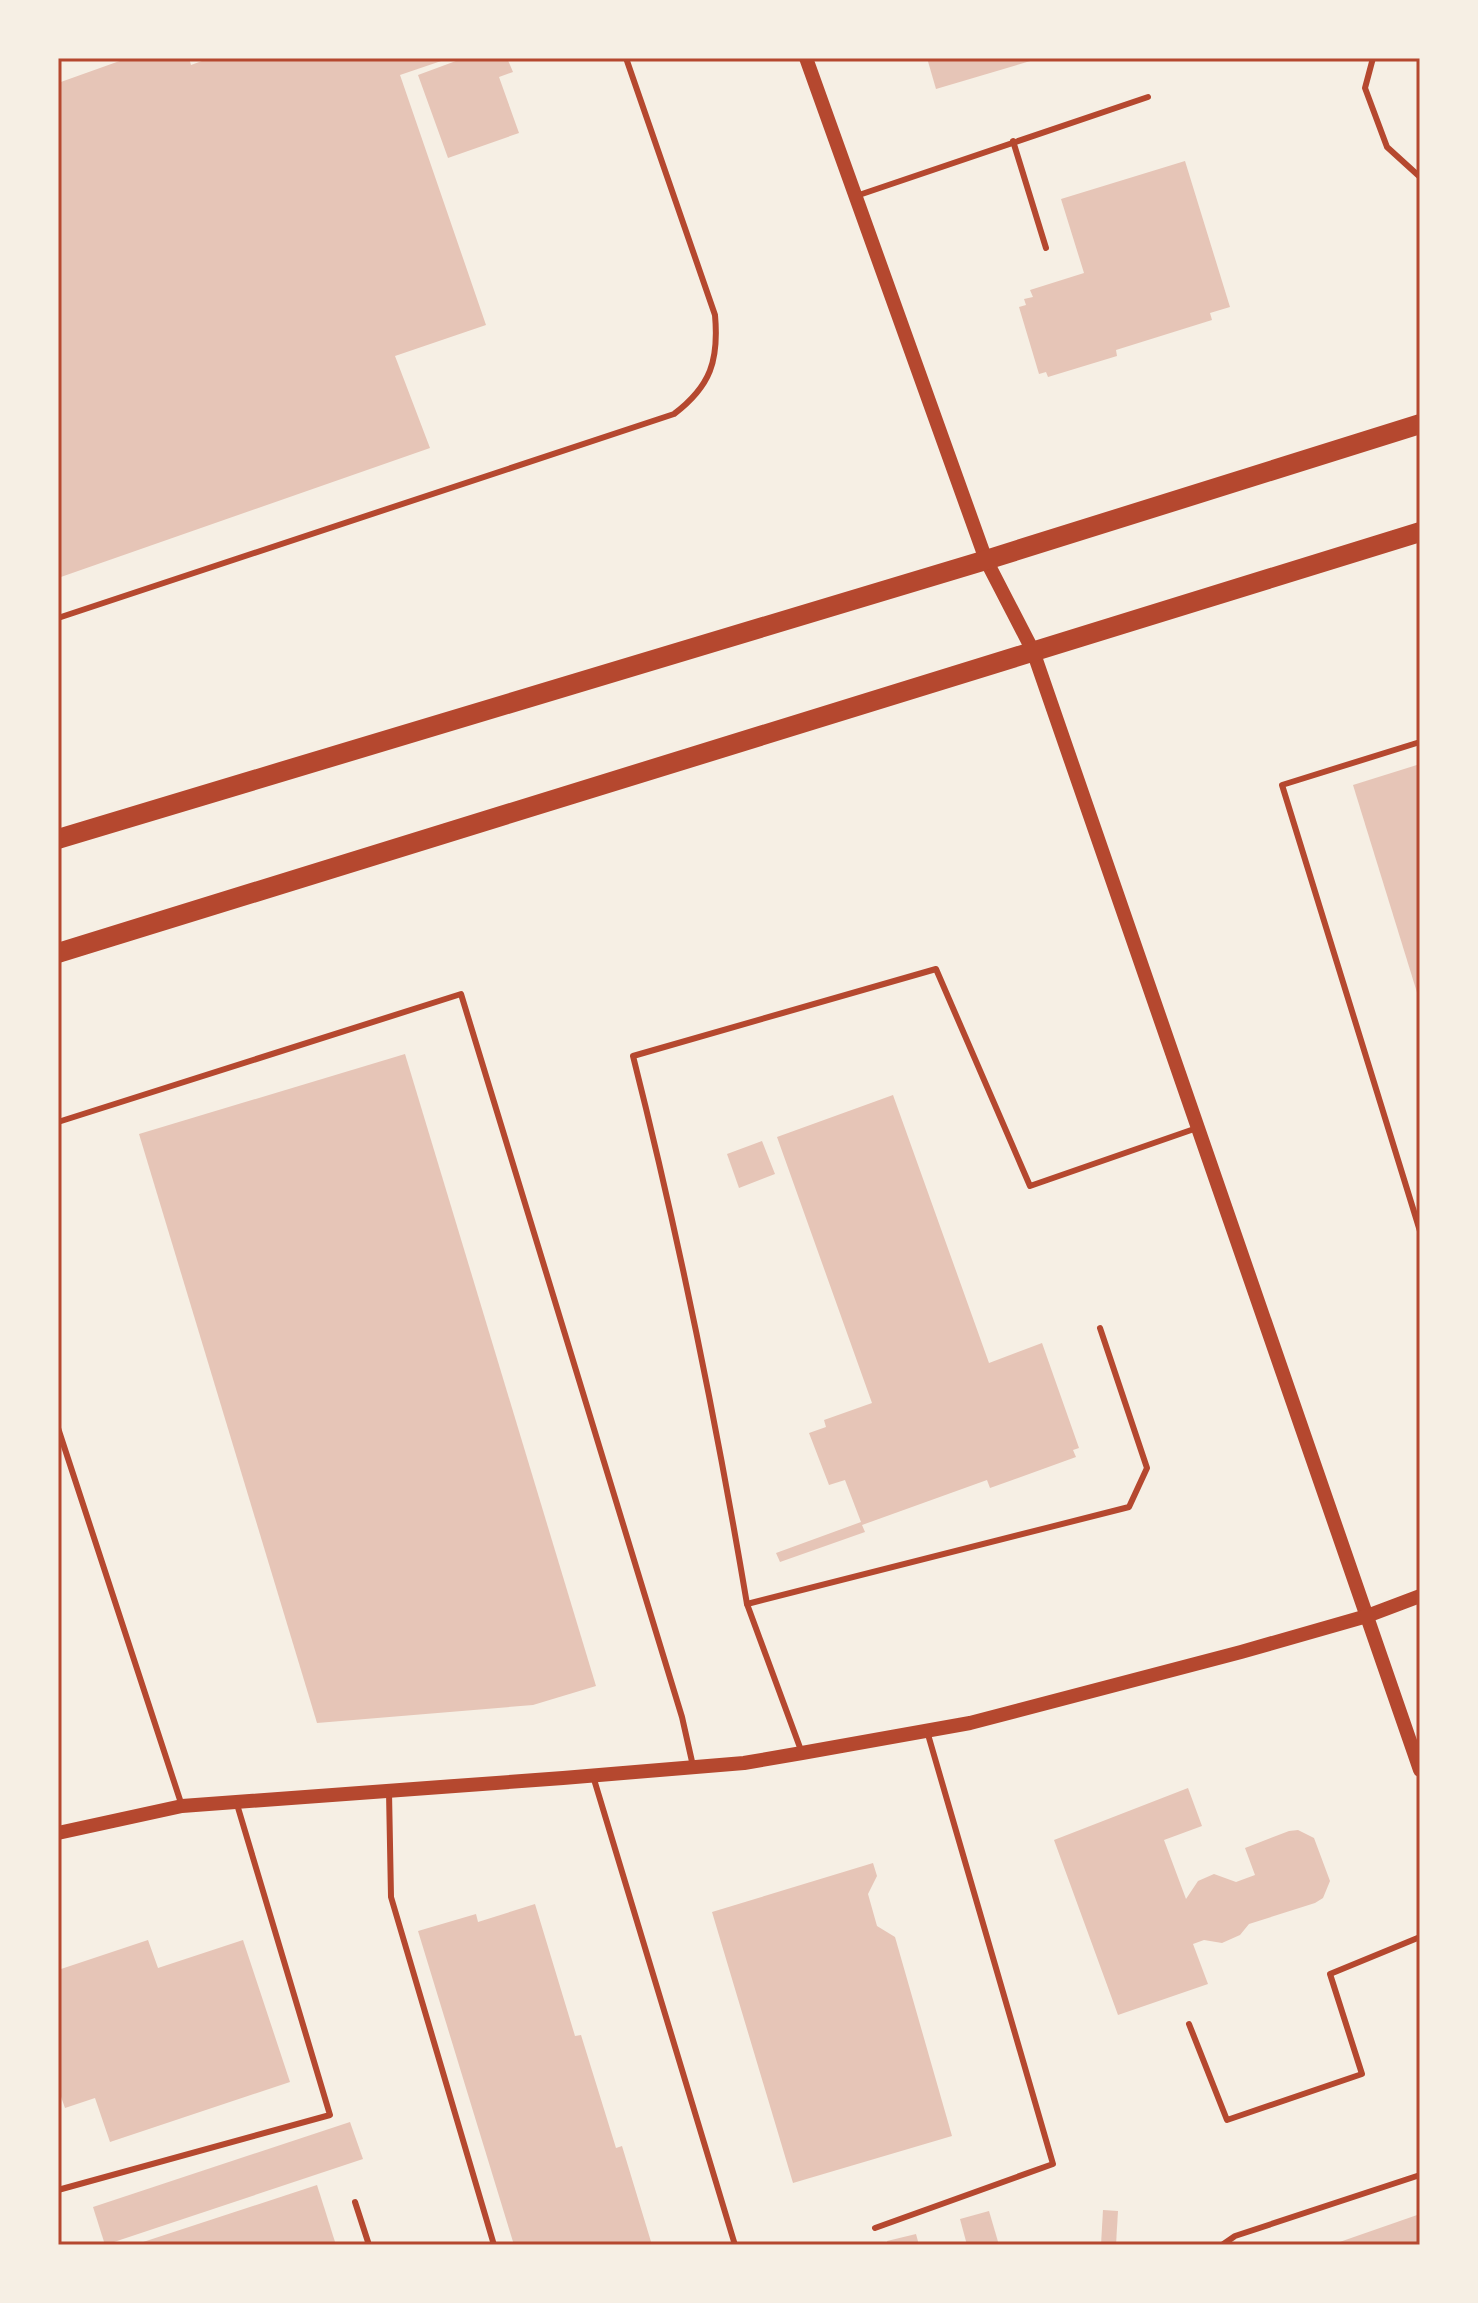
<svg xmlns="http://www.w3.org/2000/svg" width="1478" height="2303" font-family="'Roboto Serif',serif">
  <style>
    .building { fill: #e6c5b7 }
    .lines { fill: none; stroke-linecap: round; stroke-linejoin: round }
    .service { stroke: #b5482f; stroke-width: 6 }
    .tertiary { stroke: #b5482f; stroke-width: 14 }
    .primary { stroke: #b5482f; stroke-width: 20 }
    .neatline { fill: none; stroke: #b5482f; stroke-width: 3 }
  </style>
  <rect width="100%" height="100%" fill="#f6efe4"/>
  <g class="building">
    <polygon points="128,58 189,58 191,65 210,58 450,58 400,75 486,325 395,356 430,448 58,578 58,83"/>
    <polygon points="464,58 507,58 513,72 499,77 519,133 448,158 418,75"/>
    <polygon points="927,58 1037,58 1037,59 936,89"/>
    <polygon points="1185,161 1230,307 1210,313 1212,320 1116,350 1117,356 1048,377 1046,372 1039,374 1019,307 1026,305 1024,299 1033,297 1030,290 1084,273 1061,199"/>
    <polygon points="1420,764 1420,999 1419,999 1353,785"/>
    <polygon points="405,1054 596,1686 533,1705 317,1723 139,1134"/>
    <polygon points="893,1095 989,1363 1042,1343 1079,1448 1073,1450 1076,1457 990,1488 987,1480 862,1525 865,1532 780,1562 776,1553 861,1522 845,1480 829,1485 809,1433 826,1427 824,1420 872,1403 777,1137"/>
    <polygon points="762,1141 775,1174 739,1188 727,1154"/>
    <polygon points="1188,1788 1202,1826 1164,1840 1186,1899 1198,1881 1214,1874 1236,1882 1255,1875 1245,1848 1289,1831 1298,1830 1314,1838 1330,1881 1323,1898 1315,1903 1249,1924 1240,1935 1222,1943 1204,1940 1193,1944 1208,1984 1118,2015 1054,1840"/>
    <polygon points="873,1863 877,1876 868,1894 877,1926 895,1937 952,2136 793,2183 712,1912"/>
    <polygon points="535,1904 575,2036 581,2035 616,2148 622,2146 652,2245 514,2245 418,1931 476,1914 478,1922"/>
    <polygon points="148,1940 158,1968 243,1940 290,2082 110,2142 95,2098 65,2108 58,2088 58,1970"/>
    <polygon points="350,2122 363,2159 105,2245 93,2207"/>
    <polygon points="317,2185 336,2245 137,2245 137,2244"/>
    <polygon points="1103,2210 1118,2211 1116,2245 1101,2245"/>
    <polygon points="989,2211 999,2245 967,2245 960,2219"/>
    <polygon points="1420,2214 1420,2245 1331,2245"/>
    <polygon points="916,2234 919,2245 888,2245 887,2241"/>
  </g>
  <g class="lines">
    <g class="service">
      <polyline points="1373,58 1365,88 1387,147 1420,177"/>
      <polyline points="1013,141 1046,248"/>
      <polyline points="856,196 1148,97"/>
      <path d="M58,618L674,414C711,386 719,360 715,315L626,58"/>
      <polyline points="1420,742 1282,785 1420,1231"/>
      <polyline points="58,1122 461,994 682,1717 693,1766"/>
      <polyline points="58,1428 182,1806"/>
      <path d="M747,1604C716,1420 679,1238 633,1056L936,969L1030,1186L1197,1128"/>
      <polyline points="802,1753 747,1604 1129,1507 1147,1468 1100,1328"/>
      <polyline points="593,1776 735,2245"/>
      <polyline points="389,1792 391,1897 494,2245"/>
      <polyline points="1189,2024 1227,2120 1362,2074 1330,1974 1420,1937"/>
      <polyline points="58,2190 330,2115 236,1801"/>
      <polyline points="355,2202 369,2245"/>
      <polyline points="875,2228 1053,2164 927,1731"/>
      <polyline points="1222,2245 1235,2236 1420,2175"/>
    </g>
    <g class="tertiary">
      <polyline points="806,58 986,560 1033,651 1420,1770"/>
      <polyline points="58,1833 182,1806 563,1778 744,1763 802,1753 970,1723 1241,1652 1367,1616 1420,1596"/>
    </g>
    <g class="primary">
      <polyline points="58,839 986,560 1420,424"/>
      <polyline points="58,953 1420,532"/>
    </g>
  </g>
  <rect width="1478" height="2303" fill="none" stroke="#f6efe4" stroke-width="120"/>
  <rect x="60" y="60" width="1358" height="2183" class="neatline"/>
</svg>
